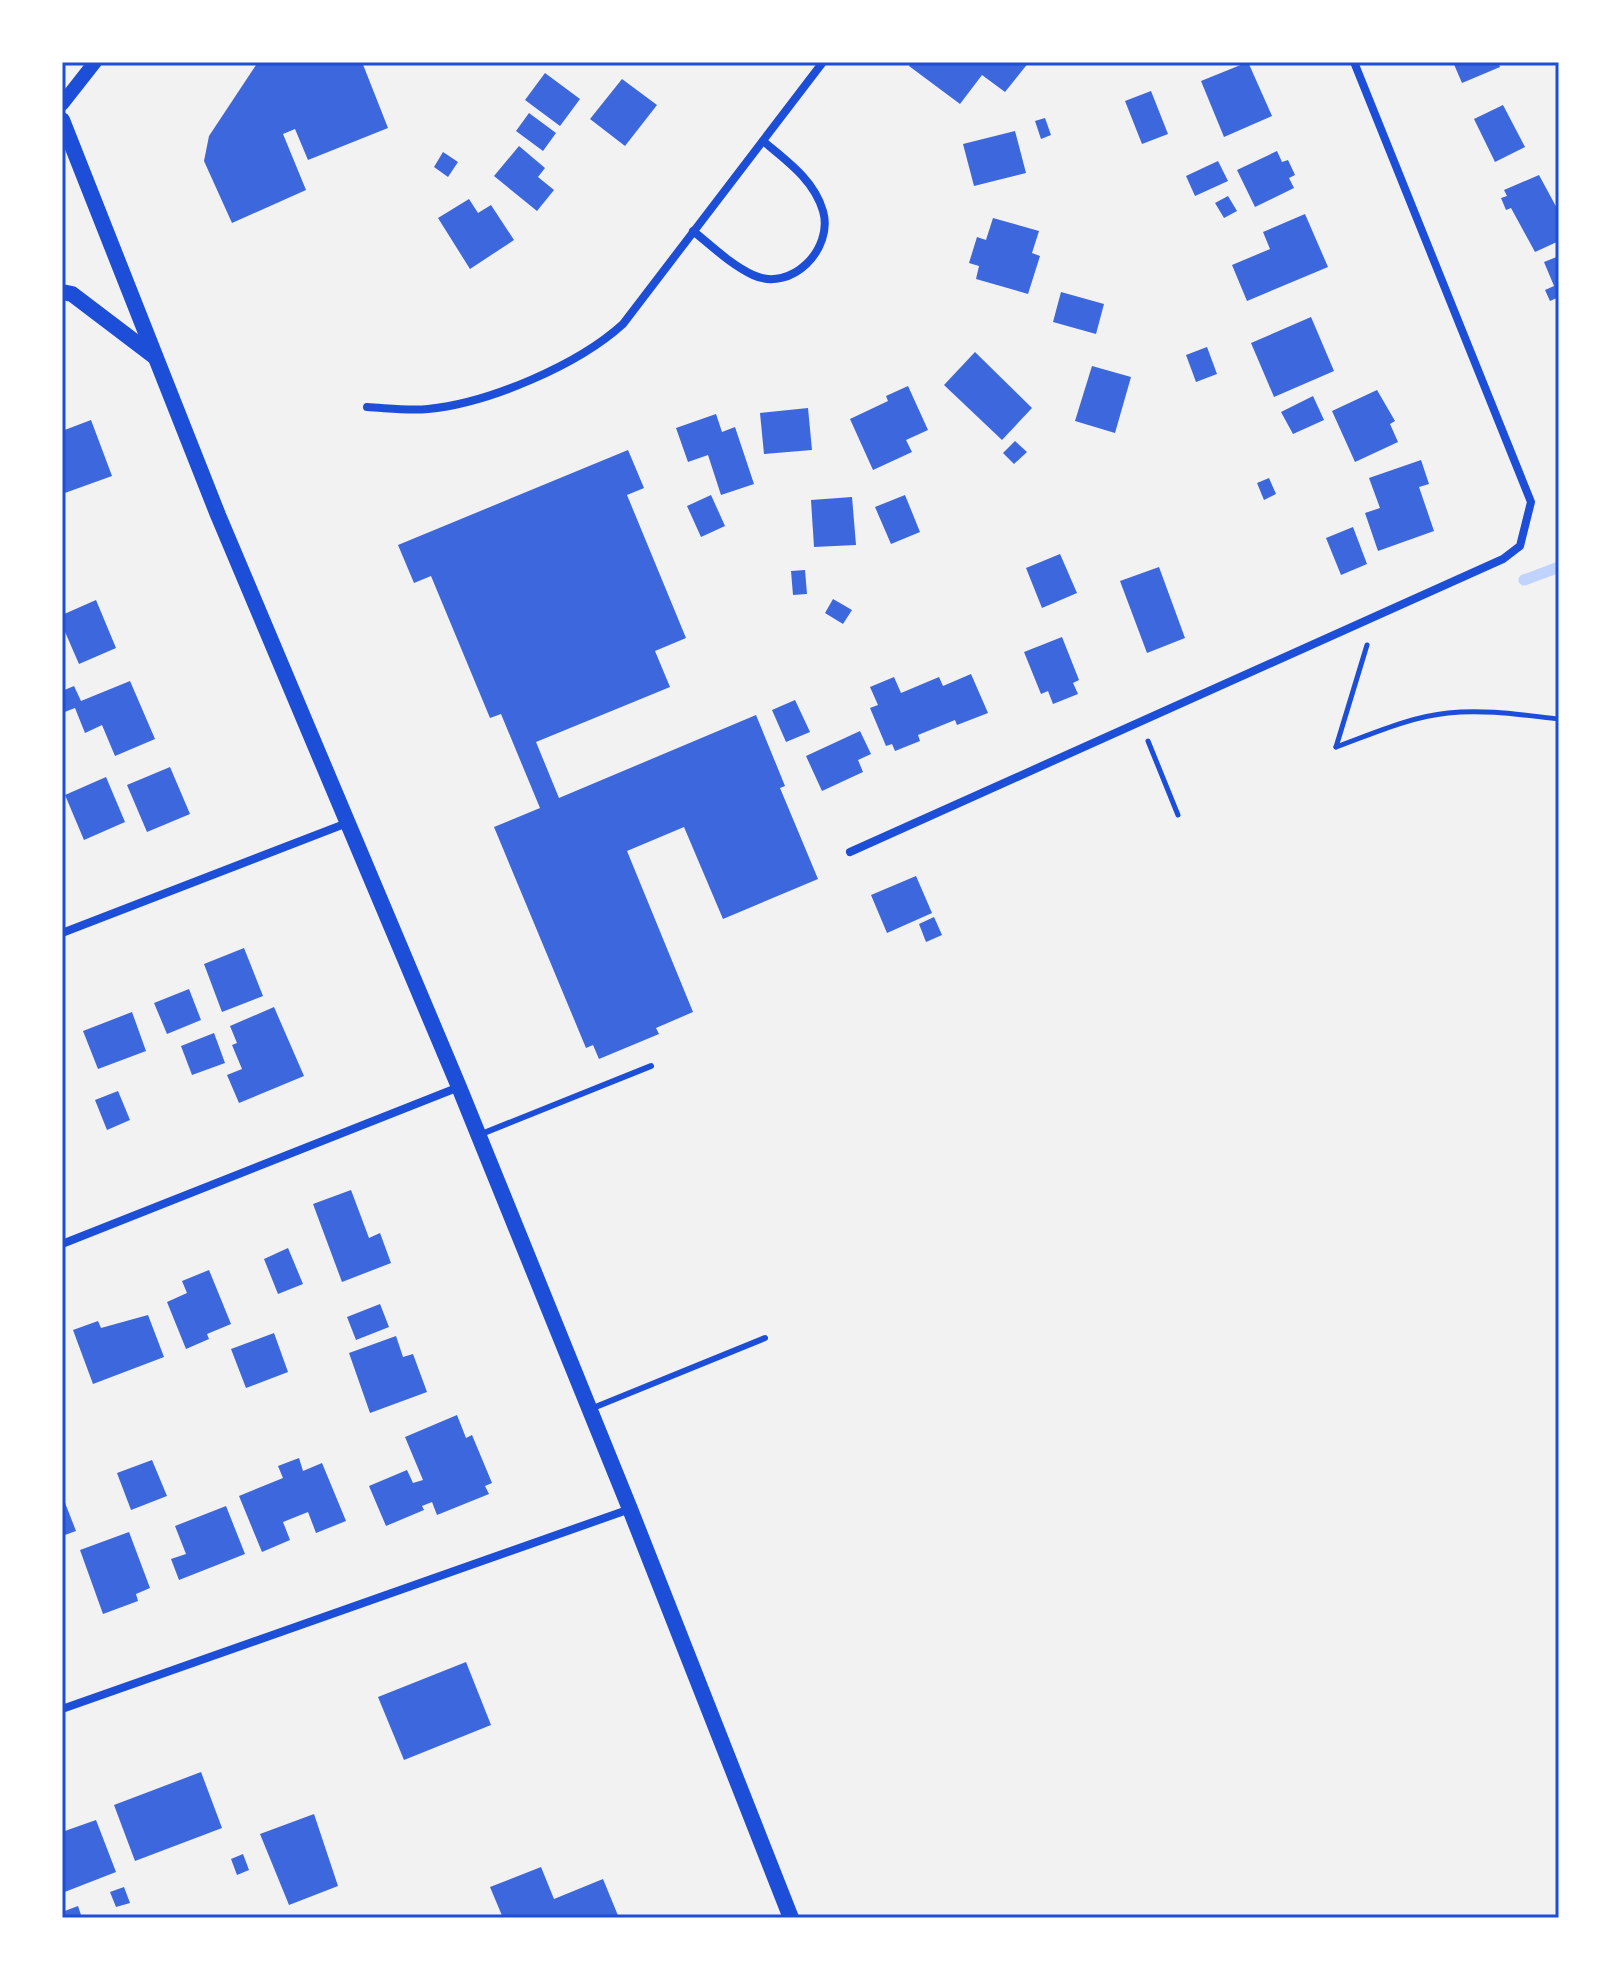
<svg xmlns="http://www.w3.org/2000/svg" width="1621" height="1980" font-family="'Nunito Sans',sans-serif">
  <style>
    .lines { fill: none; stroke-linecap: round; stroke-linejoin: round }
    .stream { stroke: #bfd3fe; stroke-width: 11 }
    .building { fill: #3d67dc }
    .path { stroke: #1d4ed8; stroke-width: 5 }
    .service { stroke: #1d4ed8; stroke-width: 6 }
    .minor { stroke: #1d4ed8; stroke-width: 8 }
    .tertiary { stroke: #1d4ed8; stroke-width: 14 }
    .secondary { stroke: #1d4ed8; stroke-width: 16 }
    .neatline { fill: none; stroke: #1d4ed8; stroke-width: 3 }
  </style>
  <rect width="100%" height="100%" fill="#f2f2f2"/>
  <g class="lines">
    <polyline class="stream" points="1524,580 1559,567"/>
  </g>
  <g class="building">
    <polygon points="258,62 362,62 388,128 308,160 295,129 283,134 306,190 232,223 204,161 209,136"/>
    <polygon points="912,62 1029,62 1005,92 982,75 960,104 909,66"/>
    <polygon points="1248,62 1272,116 1224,137 1201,81"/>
    <polygon points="1453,62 1498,62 1500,67 1462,83"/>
    <polygon points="545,73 580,99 560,126 525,100"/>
    <polygon points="622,79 657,105 625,146 590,119"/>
    <polygon points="1151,91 1168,134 1142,144 1125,101"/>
    <polygon points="1503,105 1525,147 1495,162 1474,119"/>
    <polygon points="529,113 556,133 543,151 516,131"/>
    <polygon points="1045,118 1051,135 1041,139 1035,121"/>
    <polygon points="1015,131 1026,173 974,186 963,144"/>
    <polygon points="519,146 545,168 538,177 554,190 537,211 494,176"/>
    <polygon points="1277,151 1282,162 1288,160 1295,175 1289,178 1294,188 1255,207 1237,170"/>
    <polygon points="443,152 458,162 448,177 434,167"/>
    <polygon points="1218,161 1228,181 1195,196 1186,176"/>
    <polygon points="1539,175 1559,212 1559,241 1535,252 1511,208 1506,210 1501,198 1507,196 1504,190"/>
    <polygon points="1228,196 1237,211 1224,218 1215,203"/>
    <polygon points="469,199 478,213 491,205 514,240 470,269 438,218"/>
    <polygon points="1305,214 1328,267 1247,301 1232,265 1270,249 1263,232"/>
    <polygon points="993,218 1039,231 1032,253 1040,256 1028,294 976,279 979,266 969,263 977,237 986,240"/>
    <polygon points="1559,256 1559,297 1550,301 1545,290 1554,286 1544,262"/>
    <polygon points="1061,292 1104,304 1096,334 1053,322"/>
    <polygon points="1311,317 1334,371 1274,397 1251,343"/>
    <polygon points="1207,347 1217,374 1196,382 1186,355"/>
    <polygon points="975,352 1032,408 1002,440 944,385"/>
    <polygon points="1092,366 1131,377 1115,433 1075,421"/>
    <polygon points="908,386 928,430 906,440 912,452 873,470 850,419 888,401 886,396"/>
    <polygon points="1377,390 1395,421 1390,424 1398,442 1355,462 1332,411"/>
    <polygon points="1313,396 1324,420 1293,434 1281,412"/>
    <polygon points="808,408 812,450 764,454 760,413"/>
    <polygon points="716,414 722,432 735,427 754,484 721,495 708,455 688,462 676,428"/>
    <polygon points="91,420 112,476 62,494 62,431"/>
    <polygon points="1015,441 1027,452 1014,464 1003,453"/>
    <polygon points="628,450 644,488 627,495 686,638 655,651 670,687 536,742 559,798 756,715 785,786 780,788 818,879 723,919 684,827 627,851 693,1012 656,1028 659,1034 599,1059 593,1045 586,1048 494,827 540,808 501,714 490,718 431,576 414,583 398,545"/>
    <polygon points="1421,460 1429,484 1419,487 1434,531 1378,551 1365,513 1380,508 1369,478"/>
    <polygon points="1269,478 1276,494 1264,500 1257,483"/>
    <polygon points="711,495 725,526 701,537 687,506"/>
    <polygon points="905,495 920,532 891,544 875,507"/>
    <polygon points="852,497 856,545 814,547 811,500"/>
    <polygon points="1353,527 1367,564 1341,575 1326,538"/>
    <polygon points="1060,554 1077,593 1042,608 1026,568"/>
    <polygon points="1159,567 1185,638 1147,653 1120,581"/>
    <polygon points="805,570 807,594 793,595 791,571"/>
    <polygon points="833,599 852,610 843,624 825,613"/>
    <polygon points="96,600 116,648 79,664 62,625 62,615"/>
    <polygon points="1062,637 1079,680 1073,683 1078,694 1053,704 1048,691 1041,694 1024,652"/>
    <polygon points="971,674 988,713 957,725 955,720 918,735 920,741 895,751 892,744 886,746 870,708 878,705 870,687 894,677 901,693 939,677 943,686"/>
    <polygon points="130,681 155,739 115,756 102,725 85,733 75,708 62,713 62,691 74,686 81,701"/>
    <polygon points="795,700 810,732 786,742 772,710"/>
    <polygon points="860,731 871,754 858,760 863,772 822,791 806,756"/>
    <polygon points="170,767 190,814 147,832 127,785"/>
    <polygon points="106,777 125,822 84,840 65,795"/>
    <polygon points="916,876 932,913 887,933 871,895"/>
    <polygon points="934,917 942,935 926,942 919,924"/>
    <polygon points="244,948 263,996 222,1012 204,964"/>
    <polygon points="189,989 201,1020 167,1034 154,1003"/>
    <polygon points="274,1007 304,1076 239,1103 227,1075 242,1069 232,1045 237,1043 230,1026"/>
    <polygon points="132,1012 146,1051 98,1069 83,1031"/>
    <polygon points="214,1033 225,1063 192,1075 181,1046"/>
    <polygon points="118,1091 130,1120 107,1130 95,1100"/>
    <polygon points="351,1190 369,1238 380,1233 391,1263 342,1282 313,1204"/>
    <polygon points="288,1248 303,1284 278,1294 264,1259"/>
    <polygon points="209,1270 231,1324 207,1334 209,1339 186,1349 167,1302 187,1293 182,1281"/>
    <polygon points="380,1304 389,1327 356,1340 347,1317"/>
    <polygon points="148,1315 164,1357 93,1384 73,1330 98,1321 101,1328"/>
    <polygon points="274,1333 288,1372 246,1388 231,1349"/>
    <polygon points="396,1336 403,1357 413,1354 427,1392 370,1413 349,1353"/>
    <polygon points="457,1415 466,1438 472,1435 492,1483 485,1486 489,1494 437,1515 432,1502 422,1506 424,1510 386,1526 369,1486 407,1470 413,1483 423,1480 405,1437"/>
    <polygon points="299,1458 303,1471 322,1463 346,1521 316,1533 308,1512 283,1522 290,1540 262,1552 239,1496 283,1478 278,1466"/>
    <polygon points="152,1460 167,1496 131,1510 117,1473"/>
    <polygon points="62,1495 76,1531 62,1536"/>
    <polygon points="226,1506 245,1554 179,1580 171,1559 186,1554 175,1526"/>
    <polygon points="129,1532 150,1588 136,1594 138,1601 103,1614 80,1550"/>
    <polygon points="466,1662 491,1725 404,1760 378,1697"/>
    <polygon points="201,1772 222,1828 135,1861 114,1805"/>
    <polygon points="314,1814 338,1886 289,1905 260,1834"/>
    <polygon points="96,1820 116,1872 62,1893 62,1832"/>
    <polygon points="243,1854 249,1870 237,1875 231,1859"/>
    <polygon points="541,1867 554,1899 603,1879 619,1918 503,1918 490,1887"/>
    <polygon points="124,1887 130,1903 116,1907 110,1892"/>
    <polygon points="78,1906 82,1918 62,1918 62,1912"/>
  </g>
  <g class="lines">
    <g class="path">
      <polyline points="1148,741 1178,815"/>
      <path d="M1336,747C1372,734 1409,717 1448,713C1485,709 1522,715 1559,719"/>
      <polyline points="1336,747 1367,645"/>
    </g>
    <g class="service">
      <polyline points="479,1135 651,1066"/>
      <polyline points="593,1408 765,1338"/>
    </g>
    <g class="minor">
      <path d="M693,231C712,246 731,265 753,275C791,293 834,249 823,211C814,180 787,161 763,141"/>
      <path d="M367,407C387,408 408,411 428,409C489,403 578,365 623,324L823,62"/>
      <polyline points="850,852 1503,559 1520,546 1531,502 1354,62"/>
      <polyline points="62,933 347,823"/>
      <polyline points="62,1244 459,1087"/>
      <polyline points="62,1709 630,1509"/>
    </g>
    <polyline class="tertiary" points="62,104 95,62"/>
    <g class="secondary">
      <polyline points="62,120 218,515 459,1087 630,1509 791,1918"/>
      <polyline points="62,292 72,294 155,357"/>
    </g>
  </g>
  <rect width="1621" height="1980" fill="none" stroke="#ffffff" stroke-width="128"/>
  <rect x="64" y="64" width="1493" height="1852" class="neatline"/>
</svg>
